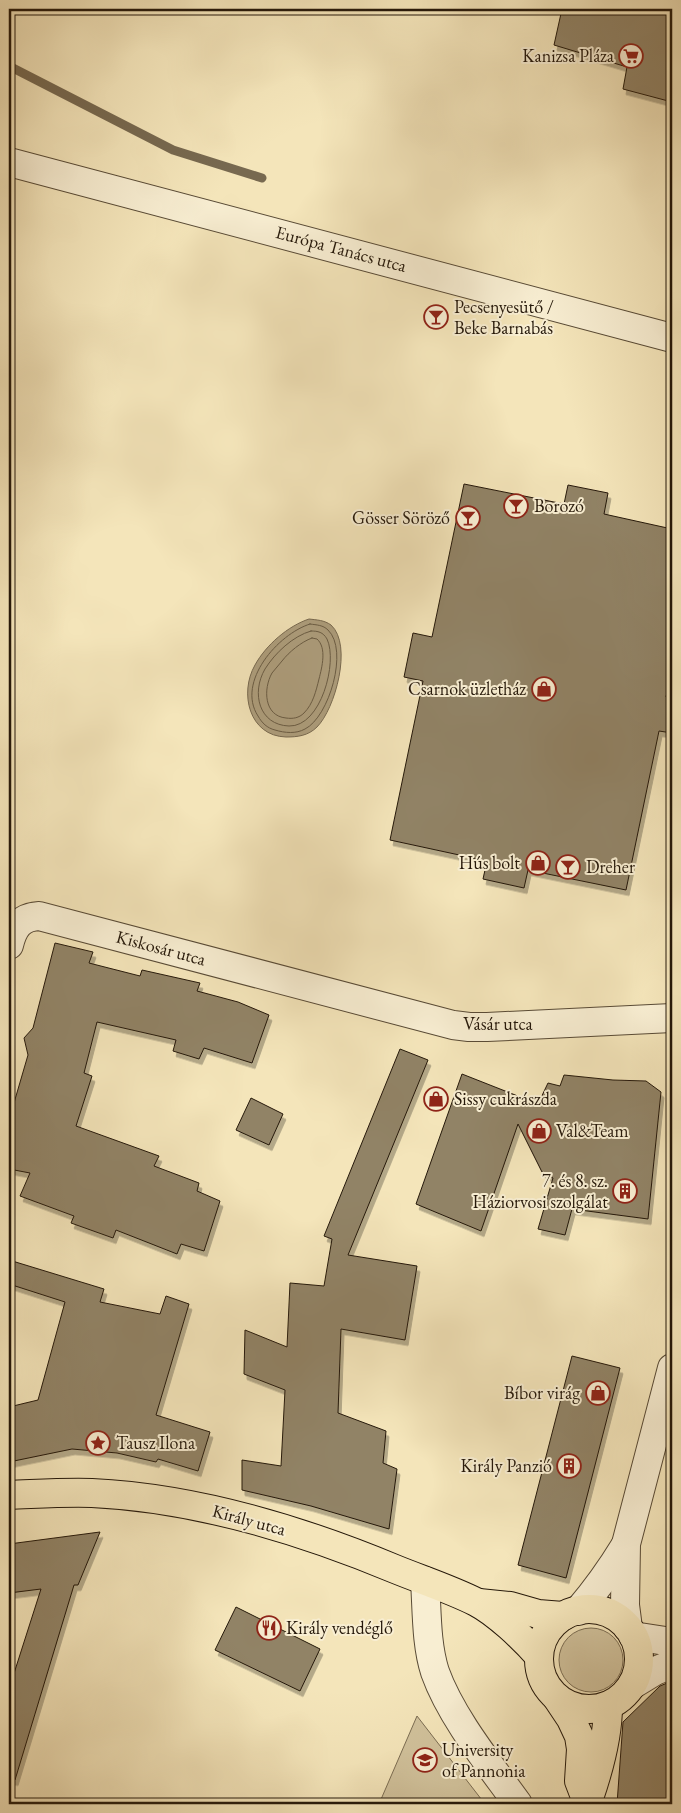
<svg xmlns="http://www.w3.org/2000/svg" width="681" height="1813" font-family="'EB Garamond',serif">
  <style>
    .green { fill: #d1c29c; stroke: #7b6d53 }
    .water { fill: #ae9f7e; stroke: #776950 }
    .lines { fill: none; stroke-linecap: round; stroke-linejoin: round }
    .shore { stroke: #6a5c44; stroke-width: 1 }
    .stream { stroke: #776950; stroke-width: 9 }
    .building { fill: #918366; stroke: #25180a; filter: url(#shadow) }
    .minor-casing { stroke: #594b36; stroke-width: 30 }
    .major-casing { stroke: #25180a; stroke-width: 30 }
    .minor { stroke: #f8eed2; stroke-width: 28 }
    .major { stroke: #f4e5ba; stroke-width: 28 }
    .labels { text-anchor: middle; stroke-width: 4; stroke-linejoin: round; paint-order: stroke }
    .poi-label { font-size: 18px; fill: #25180a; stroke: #f8eed2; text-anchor: start }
    .street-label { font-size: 18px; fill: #25180a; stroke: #f8eed2 }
  </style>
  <defs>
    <filter id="shadow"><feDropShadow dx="3" dy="5.5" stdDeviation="0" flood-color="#0004"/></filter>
  </defs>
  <rect width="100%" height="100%" fill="#f4e5ba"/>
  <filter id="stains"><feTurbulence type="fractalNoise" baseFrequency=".004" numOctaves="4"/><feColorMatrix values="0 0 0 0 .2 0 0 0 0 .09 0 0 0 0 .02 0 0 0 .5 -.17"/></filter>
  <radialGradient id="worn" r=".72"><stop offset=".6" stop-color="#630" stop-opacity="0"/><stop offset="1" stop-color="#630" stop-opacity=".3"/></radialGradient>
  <g class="green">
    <circle cx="591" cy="1660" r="32"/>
    <polygon points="417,1716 485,1804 379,1804"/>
  </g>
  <path class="water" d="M309,619C317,620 324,620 331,625C353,645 335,709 317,727C308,736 297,737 286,737C249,736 239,693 255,665C266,645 288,626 309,619Z"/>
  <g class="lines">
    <g class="shore">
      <path d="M310,624C317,625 323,625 328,630C349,650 329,717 305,729C296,734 285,733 275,730C267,728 262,723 258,716C236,682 278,634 310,624Z"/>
      <path d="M311,631C318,631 323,632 327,639C338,662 321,727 289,726C259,725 251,693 265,669C275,653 293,636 311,631Z"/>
      <path d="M312,638L317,639C327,648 322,667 319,679C316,691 313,704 304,713C299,718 293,719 286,718C264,716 263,689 272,673C275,669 279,665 282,661C289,652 301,642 312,638Z"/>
    </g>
    <polyline class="stream" points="9,66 173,150 262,178"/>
  </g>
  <g class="building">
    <polygon points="562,9 672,9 672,102 623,89 627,67 554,45"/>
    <polygon points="464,484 564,504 568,485 608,493 604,514 672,529 672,667 666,697 672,698 672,733 659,731 626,890 528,870 524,888 483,879 487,861 390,840 423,681 404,677 413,633 432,637"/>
    <polygon points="55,943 93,952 89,963 140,976 142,970 200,983 197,991 238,1002 269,1015 252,1063 204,1048 199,1059 173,1051 176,1040 97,1022 84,1073 92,1076 76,1126 159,1156 154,1166 199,1183 197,1191 220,1201 204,1251 181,1244 177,1254 116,1230 113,1238 71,1223 74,1216 20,1196 30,1173 9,1169 9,1120 28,1055 24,1038 33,1028"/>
    <polygon points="400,1049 428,1060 348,1255 417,1266 405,1340 341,1329 338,1413 386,1431 383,1463 397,1469 389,1529 311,1506 242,1490 242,1460 281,1466 285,1390 244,1374 245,1330 287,1347 290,1283 324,1286 332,1239 324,1236"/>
    <polygon points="462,1074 538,1104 548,1083 560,1086 564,1075 613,1080 646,1081 661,1092 648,1219 572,1209 565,1235 538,1229 553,1178 542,1172 518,1124 481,1231 416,1204"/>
    <polygon points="251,1098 283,1114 269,1145 236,1130"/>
    <polygon points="9,1260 104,1289 100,1302 160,1314 166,1296 189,1304 156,1415 210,1432 198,1471 158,1459 156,1462 117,1453 72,1449 9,1462 9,1407 38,1400 65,1302 9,1284"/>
    <polygon points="572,1356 620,1368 566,1578 518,1565"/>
    <polygon points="100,1532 78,1585 74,1585 15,1780 9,1779 9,1689 41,1589 9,1593 9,1544"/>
    <polygon points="236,1607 320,1649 300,1691 215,1650"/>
    <polygon points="672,1681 671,1804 617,1804 623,1722 660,1686"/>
  </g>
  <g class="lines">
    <g class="minor-casing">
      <g id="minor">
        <polyline points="9,162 672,338"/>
        <path d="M9,945C13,928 20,917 39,916L453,1025L469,1027H487L672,1018"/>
        <path d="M425,1581C427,1611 426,1644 435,1672C451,1717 490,1765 518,1804"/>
        <path d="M578,1611C596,1590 611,1569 625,1546"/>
        <polyline points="628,1628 625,1605 626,1544 672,1368"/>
        <polyline points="633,1636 672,1642"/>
        <polyline points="632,1685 655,1671 672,1664"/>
      </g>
    </g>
    <g class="major-casing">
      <g id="major">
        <path d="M9,1495C37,1494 64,1492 92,1493C197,1498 299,1529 395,1569C422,1580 450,1589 476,1602C497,1613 523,1638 539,1656"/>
        <polyline points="479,1603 510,1606 538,1614 563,1616"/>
        <circle cx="589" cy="1659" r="50"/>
        <polyline points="557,1698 571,1719 579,1736 581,1749 579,1781 587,1802"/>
        <path d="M589,1798C599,1769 608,1737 608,1706"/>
      </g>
    </g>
    <use href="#minor" class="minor"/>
    <use href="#major" class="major"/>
  </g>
  <defs>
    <g id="supermarket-ring" transform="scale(1.25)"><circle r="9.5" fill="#f8eed2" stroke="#8f2418" stroke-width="1.5"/><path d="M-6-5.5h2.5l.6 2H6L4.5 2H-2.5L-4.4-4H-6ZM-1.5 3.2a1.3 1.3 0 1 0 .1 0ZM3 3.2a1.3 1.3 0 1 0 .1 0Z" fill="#8f2418"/></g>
    <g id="bar-ring" transform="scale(1.25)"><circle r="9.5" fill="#f8eed2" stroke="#8f2418" stroke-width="1.5"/><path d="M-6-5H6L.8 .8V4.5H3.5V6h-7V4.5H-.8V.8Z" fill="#8f2418"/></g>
    <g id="shop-ring" transform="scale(1.25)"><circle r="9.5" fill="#f8eed2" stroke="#8f2418" stroke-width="1.5"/><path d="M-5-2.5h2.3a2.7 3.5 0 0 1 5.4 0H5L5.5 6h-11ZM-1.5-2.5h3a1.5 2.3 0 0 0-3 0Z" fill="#8f2418"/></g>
    <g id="building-ring" transform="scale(1.25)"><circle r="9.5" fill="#f8eed2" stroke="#8f2418" stroke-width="1.5"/><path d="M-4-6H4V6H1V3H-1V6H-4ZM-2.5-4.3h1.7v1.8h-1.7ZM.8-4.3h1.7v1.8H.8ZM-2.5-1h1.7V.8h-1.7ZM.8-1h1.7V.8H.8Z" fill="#8f2418"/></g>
    <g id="sight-ring" transform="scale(1.25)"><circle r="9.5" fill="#f8eed2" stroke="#8f2418" stroke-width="1.5"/><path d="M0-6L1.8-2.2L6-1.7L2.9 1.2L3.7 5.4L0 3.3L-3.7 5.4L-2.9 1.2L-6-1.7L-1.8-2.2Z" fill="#8f2418"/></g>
    <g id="restaurant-ring" transform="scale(1.25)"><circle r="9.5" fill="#f8eed2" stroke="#8f2418" stroke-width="1.5"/><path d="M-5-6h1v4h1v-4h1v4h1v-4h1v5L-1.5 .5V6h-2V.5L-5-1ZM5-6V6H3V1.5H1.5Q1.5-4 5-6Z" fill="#8f2418"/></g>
    <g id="university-ring" transform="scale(1.25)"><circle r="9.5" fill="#f8eed2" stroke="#8f2418" stroke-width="1.5"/><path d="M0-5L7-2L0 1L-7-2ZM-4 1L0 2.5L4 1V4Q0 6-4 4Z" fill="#8f2418"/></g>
  </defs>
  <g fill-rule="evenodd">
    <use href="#supermarket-ring" x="631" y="56"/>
    <use href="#bar-ring" x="436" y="317"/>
    <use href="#bar-ring" x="516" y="506"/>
    <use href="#bar-ring" x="468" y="518"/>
    <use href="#shop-ring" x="544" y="689"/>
    <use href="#shop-ring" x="538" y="863"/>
    <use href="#bar-ring" x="568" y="867"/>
    <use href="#shop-ring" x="436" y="1099"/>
    <use href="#shop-ring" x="539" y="1131"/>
    <use href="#building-ring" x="625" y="1191"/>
    <use href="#shop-ring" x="598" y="1393"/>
    <use href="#sight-ring" x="98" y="1443"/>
    <use href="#building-ring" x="569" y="1466"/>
    <use href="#restaurant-ring" x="269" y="1628"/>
    <use href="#university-ring" x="425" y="1760"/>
  </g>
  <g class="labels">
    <g class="poi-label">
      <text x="614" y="62" text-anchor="end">Kanizsa Pláza</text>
      <text x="454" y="313">Pecsenyesütő /<tspan x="454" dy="21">Beke Barnabás</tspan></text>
      <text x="534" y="512">Borozó</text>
      <text x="450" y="524" text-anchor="end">Gösser Söröző</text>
      <text x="526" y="695" text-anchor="end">Csarnok üzletház</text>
      <text x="520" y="869" text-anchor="end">Hús bolt</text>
      <text x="586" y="873">Dreher</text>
      <text x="454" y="1105">Sissy cukrászda</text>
      <text x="556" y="1137">Val&amp;Team</text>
      <text x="608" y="1187" text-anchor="end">7. és 8. sz.<tspan x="608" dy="21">Háziorvosi szolgálat</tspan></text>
      <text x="580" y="1399" text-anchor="end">Bíbor virág</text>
      <text x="116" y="1449">Tausz Ilona</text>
      <text x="552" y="1472" text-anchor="end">Király Panzió</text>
      <text x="286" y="1634">Király vendéglő</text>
      <text x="442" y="1756">University<tspan x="442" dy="21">of Pannonia</tspan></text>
    </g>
    <g class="street-label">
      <text transform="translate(341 249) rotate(15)" y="6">Európa Tanács utca</text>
      <text transform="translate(161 948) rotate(15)" y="6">Kiskosár utca</text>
      <text x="498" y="1030">Vásár utca</text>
      <text transform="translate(249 1520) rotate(15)" y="6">Király utca</text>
    </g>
  </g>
  <rect width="681" height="1813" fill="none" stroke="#f4e5ba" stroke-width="30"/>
  <rect x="10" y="10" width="661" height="1793" fill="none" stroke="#25180a" stroke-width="2.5"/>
  <rect x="15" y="15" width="651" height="1783" fill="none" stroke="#25180a"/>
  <rect width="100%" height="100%" filter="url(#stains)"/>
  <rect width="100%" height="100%" fill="url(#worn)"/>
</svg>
